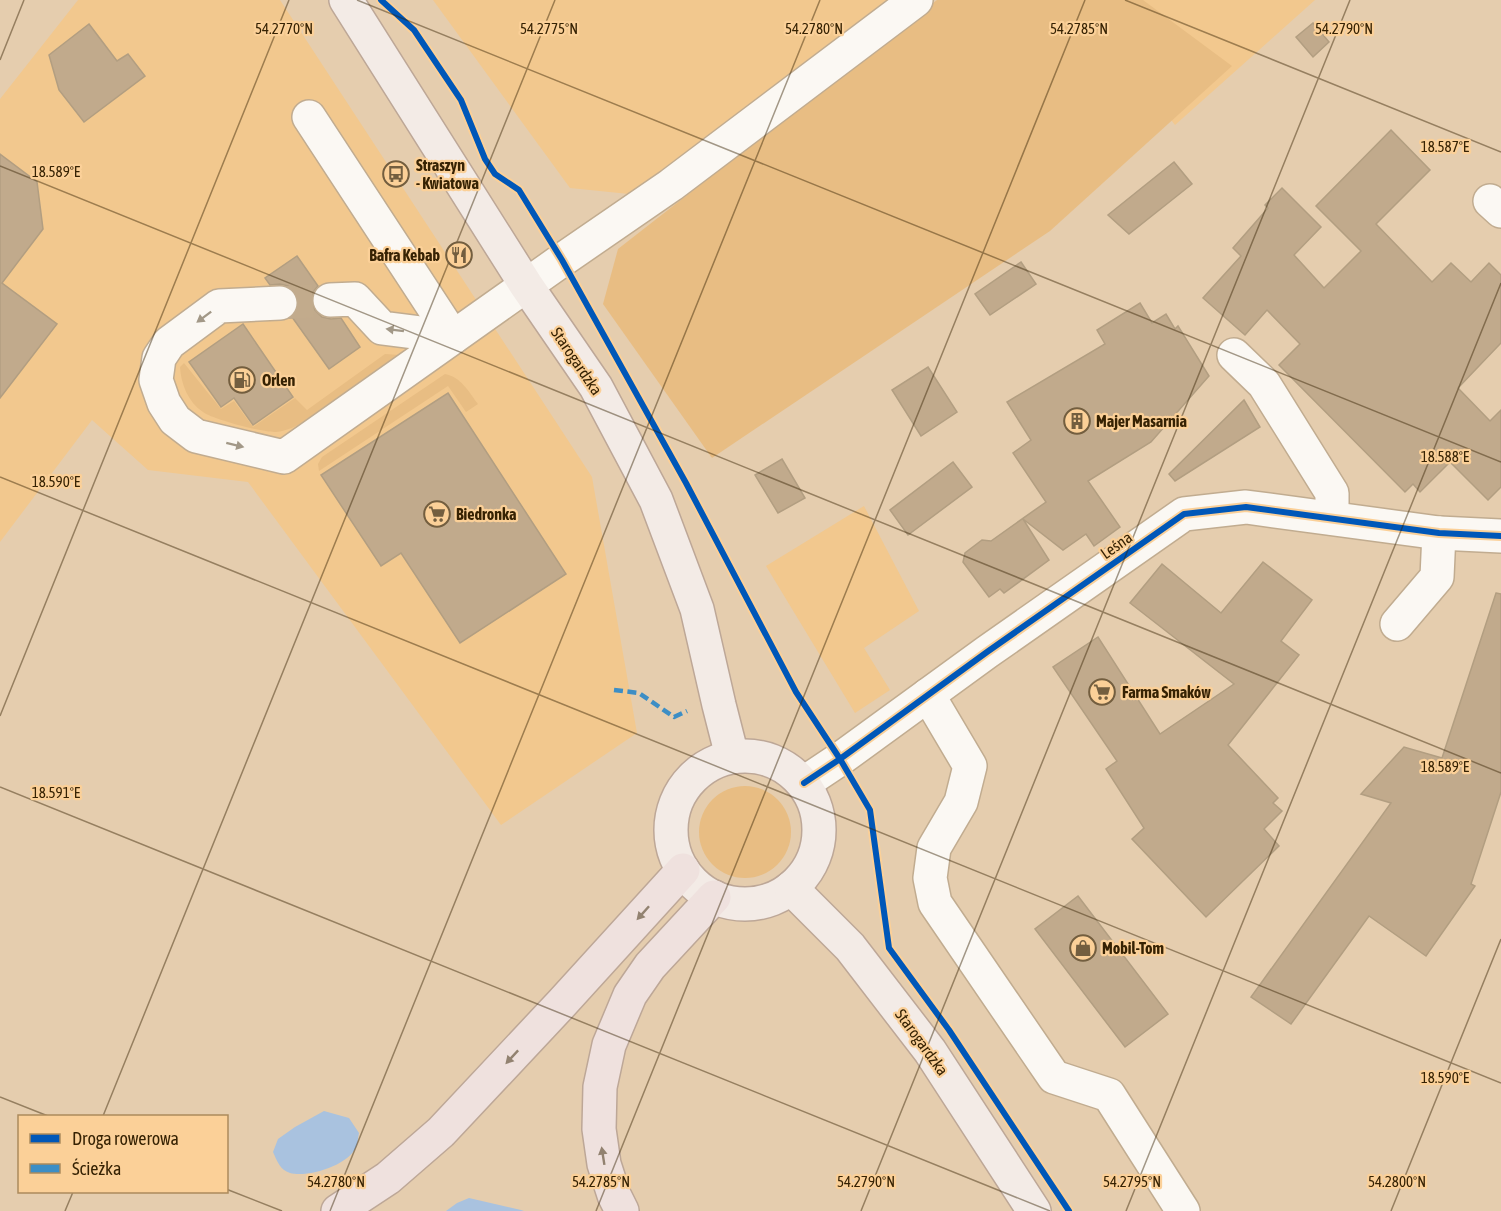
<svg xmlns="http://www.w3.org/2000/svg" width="1501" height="1211" font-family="'Asap Condensed',sans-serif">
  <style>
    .built { fill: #f2c88e }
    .green { fill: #e8bd83 }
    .water { fill: #a9c2df }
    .building { fill: #c1aa8c; stroke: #b29e81; stroke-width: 1.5 }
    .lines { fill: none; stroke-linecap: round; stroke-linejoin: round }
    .minor-tunnel { stroke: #c2ab8c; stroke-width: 33; stroke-dasharray: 33 16; stroke-linecap: butt }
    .minor-casing { stroke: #c1ac90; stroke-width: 36 }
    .major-casing { stroke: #bda797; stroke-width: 36 }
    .highway-casing { stroke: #bda797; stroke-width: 36 }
    .minor { stroke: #fbf8f3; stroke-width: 33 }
    .major { stroke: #f3ebe6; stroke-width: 33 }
    .highway { stroke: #efe1de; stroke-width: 33 }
    .quiet { stroke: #3d8ec5; stroke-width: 4.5; stroke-dasharray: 9 4.5; stroke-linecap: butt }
    .cycleway-casing { stroke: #fbd098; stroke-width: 10 }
    .cycleway { stroke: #0057b8; stroke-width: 6 }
    .oneway { fill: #a29887 }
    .oneway2 { fill: #928270 }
    .ticks { fill: none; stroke: #362203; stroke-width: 1.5; stroke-opacity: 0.45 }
    .labels { text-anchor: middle; stroke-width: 4.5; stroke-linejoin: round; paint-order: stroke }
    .poi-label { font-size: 16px; font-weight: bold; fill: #362203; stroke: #fbd098; text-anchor: start }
    .street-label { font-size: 16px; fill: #362203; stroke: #fbd098 }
    .ticks-label { font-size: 15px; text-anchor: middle; fill: #362203; stroke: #fbd098; stroke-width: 4.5; stroke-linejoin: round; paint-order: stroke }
  </style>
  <rect width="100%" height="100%" fill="#e5cdae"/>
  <g class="built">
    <polygon points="78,0 280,0 592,477 637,733 501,825 248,482 148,470 92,420 0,542 0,99"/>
    <polygon points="433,0 892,0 629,194 570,188"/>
    <polygon points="1079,0 1315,0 1175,125"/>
    <polygon points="864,506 919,611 864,648 890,690 855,713 766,566"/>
  </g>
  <g class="green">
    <polygon points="937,0 1143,0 1232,66 1050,231 712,458 603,304 618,249"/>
    <path d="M385,354L400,355L306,420C297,426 287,431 276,432C264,433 212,419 203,412C188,402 181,384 180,367L184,363L221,409L234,401L253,427L295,398L307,410Z"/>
    <path d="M445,374C461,377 469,392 478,404L466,412L448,386L319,471L318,464L322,457Z"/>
    <circle cx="745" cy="832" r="46"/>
  </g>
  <g class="water">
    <path d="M324,1111L349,1118L359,1133C358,1137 358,1143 356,1147C349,1165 308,1178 290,1173C280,1170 277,1161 273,1152L278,1139L295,1127Z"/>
    <polygon points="469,1198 521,1210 524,1211 446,1211 457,1203"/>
  </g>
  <g class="building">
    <polygon points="1313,23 1329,42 1313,57 1296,37"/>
    <polygon points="89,24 117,61 128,54 145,76 84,122 59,90 49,55"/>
    <polygon points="1391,130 1430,170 1376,224 1432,282 1451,263 1471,282 1489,263 1501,275 1501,343 1458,388 1490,421 1501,410 1501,487 1488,500 1450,462 1420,492 1413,484 1405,492 1279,365 1300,344 1267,310 1245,335 1203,298 1241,256 1233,248 1268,208 1265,205 1282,188 1321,227 1294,255 1324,288 1361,251 1316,206"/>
    <polygon points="0,154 37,182 43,229 2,283 57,324 0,398"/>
    <polygon points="1174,162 1192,184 1129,234 1108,215"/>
    <polygon points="297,256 318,286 313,292 311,300 315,310 322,317 331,319 341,318 360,347 329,369 292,317 297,311 299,303 295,292 288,286 280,284 270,285 265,278"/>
    <polygon points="1021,262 1036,284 990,315 975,294"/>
    <polygon points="1140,303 1152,323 1166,314 1175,329 1178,326 1209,376 1151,442 1088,481 1120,527 1094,546 1086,534 1063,550 1023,519 1049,560 1004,593 1000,589 989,597 963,562 965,553 982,540 991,541 1046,502 1013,453 1031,440 1007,402 1105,344 1097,330"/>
    <polygon points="243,324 293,397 253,425 234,398 221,407 189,362"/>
    <polygon points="928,367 957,412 921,436 892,390"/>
    <polygon points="448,393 566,574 460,643 401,553 381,566 321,475"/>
    <polygon points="1244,400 1260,427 1175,481 1169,474"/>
    <polygon points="782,459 805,498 778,513 755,475"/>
    <polygon points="953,462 972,487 908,535 890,510"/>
    <polygon points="1263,562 1312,600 1281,641 1299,655 1228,745 1278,798 1273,803 1282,811 1264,829 1279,846 1206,917 1132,839 1144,828 1106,769 1117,761 1053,667 1098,637 1160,734 1234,684 1130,603 1162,564 1221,613"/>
    <polygon points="1496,593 1501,594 1501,792 1471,884 1475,886 1426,956 1369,916 1291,1024 1251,997 1391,803 1361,794 1404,747 1442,758"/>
    <polygon points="1078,896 1168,1014 1125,1047 1035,929"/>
  </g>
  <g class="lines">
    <polyline class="minor-tunnel" points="280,303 330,300"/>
    <g class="minor-casing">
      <g id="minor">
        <polyline points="309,117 453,337"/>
        <polyline points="1490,201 1501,211"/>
        <polyline points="330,300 355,299 382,328 453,337"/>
        <polyline points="280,303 219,306 169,343 159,358 156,380 164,403 175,420 196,436 284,457 562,260 671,185 916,0"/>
        <polyline points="1234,355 1264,384 1332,493 1332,518"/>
        <polyline points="1397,624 1437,577 1439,533"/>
        <polyline points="928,695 970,766 961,802 934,848 930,878 935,903 1054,1077 1109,1095 1183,1211"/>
        <polyline points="804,783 840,759 987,652 1184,514 1246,507 1439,533 1501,536"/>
      </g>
    </g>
    <g class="major-casing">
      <g id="major">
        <polyline points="346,0 526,285 596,387 656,500 697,609 719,705 732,756"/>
        <circle cx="745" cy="830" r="74"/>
        <polyline points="791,888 850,947 930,1051 1034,1211"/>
      </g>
    </g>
    <g class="highway-casing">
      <g id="highway">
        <polyline points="338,1211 388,1178 441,1132 562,1003 683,870"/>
        <polyline points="622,1211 614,1195 604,1164 599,1129 600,1087 609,1045 630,995 650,966 714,897"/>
      </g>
    </g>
    <use href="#minor" class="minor"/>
    <use href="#major" class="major"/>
    <use href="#highway" class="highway"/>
    <polyline class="quiet" points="614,690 639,693 674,717 687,711"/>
    <g class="cycleway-casing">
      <g id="cycleway">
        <polyline points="381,0 414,30 461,100 485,159 495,174 519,190 562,260 686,483 796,692 840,759 870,810 889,948 949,1030 1069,1211"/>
        <polyline points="804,783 840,759 987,652 1184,514 1246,507 1439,533 1501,536"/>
      </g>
    </g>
    <use href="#cycleway" class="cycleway"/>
  </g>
  <defs><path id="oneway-solid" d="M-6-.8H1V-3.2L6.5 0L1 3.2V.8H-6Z" transform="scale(1.5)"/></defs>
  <g class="oneway">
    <use href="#oneway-solid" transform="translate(204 317) rotate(143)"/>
    <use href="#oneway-solid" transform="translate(395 330) rotate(-173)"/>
    <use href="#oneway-solid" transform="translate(235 445) rotate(14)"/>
  </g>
  <g class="oneway2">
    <use href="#oneway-solid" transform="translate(643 913) rotate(132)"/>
    <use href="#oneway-solid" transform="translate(512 1057) rotate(133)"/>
    <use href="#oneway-solid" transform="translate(603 1156) rotate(-99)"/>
  </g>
  <path class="ticks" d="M357,0L1501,462M1125,0L1501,152M0,60L24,0M0,166L1501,773M0,477L1501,1083M0,716L289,0M0,787L1050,1211M0,1097L48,1116M103,1116L555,0M226,1189L282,1211M65,1211L73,1192M330,1211L820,0M596,1211L1085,0M861,1211L1350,0M1126,1211L1501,283M1391,1211L1501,939"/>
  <defs>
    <g id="bus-ring" transform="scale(1.35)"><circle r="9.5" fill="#fbd098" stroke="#735e3f" stroke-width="1.5"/><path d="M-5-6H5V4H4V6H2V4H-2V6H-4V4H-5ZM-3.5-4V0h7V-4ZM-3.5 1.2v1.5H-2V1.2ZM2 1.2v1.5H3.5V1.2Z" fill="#735e3f"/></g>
    <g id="restaurant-ring" transform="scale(1.35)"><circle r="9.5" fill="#fbd098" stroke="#735e3f" stroke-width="1.5"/><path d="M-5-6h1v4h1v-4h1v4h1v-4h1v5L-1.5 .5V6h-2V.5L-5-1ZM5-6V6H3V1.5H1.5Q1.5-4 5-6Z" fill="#735e3f"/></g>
    <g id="fuel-ring" transform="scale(1.35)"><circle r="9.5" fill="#fbd098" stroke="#735e3f" stroke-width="1.5"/><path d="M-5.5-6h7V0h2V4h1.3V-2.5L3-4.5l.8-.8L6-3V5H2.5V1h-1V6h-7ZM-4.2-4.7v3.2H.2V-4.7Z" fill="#735e3f"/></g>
    <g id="building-ring" transform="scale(1.35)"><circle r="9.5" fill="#fbd098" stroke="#735e3f" stroke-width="1.5"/><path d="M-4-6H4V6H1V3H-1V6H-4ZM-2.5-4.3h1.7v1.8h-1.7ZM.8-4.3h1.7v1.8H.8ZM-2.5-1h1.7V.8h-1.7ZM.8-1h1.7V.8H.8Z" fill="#735e3f"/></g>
    <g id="supermarket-ring" transform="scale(1.35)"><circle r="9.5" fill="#fbd098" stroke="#735e3f" stroke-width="1.5"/><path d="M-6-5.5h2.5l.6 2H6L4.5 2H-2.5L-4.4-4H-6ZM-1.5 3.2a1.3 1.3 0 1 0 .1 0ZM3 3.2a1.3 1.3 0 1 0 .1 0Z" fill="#735e3f"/></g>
    <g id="shop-ring" transform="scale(1.35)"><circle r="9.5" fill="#fbd098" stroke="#735e3f" stroke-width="1.5"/><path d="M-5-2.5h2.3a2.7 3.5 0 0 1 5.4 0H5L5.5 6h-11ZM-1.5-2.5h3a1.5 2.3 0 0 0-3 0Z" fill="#735e3f"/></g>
  </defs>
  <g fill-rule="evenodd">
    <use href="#bus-ring" x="396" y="174"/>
    <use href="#restaurant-ring" x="459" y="255"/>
    <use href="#fuel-ring" x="242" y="380"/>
    <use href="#building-ring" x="1077" y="421"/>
    <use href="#supermarket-ring" x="437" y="514"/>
    <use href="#supermarket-ring" x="1102" y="692"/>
    <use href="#shop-ring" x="1083" y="948"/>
  </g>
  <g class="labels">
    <g class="poi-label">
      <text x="416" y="171">Straszyn<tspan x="416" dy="18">- Kwiatowa</tspan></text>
      <text x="440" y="261" text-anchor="end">Bafra Kebab</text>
      <text x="262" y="386">Orlen</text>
      <text x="1096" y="427">Majer Masarnia</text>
      <text x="456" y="520">Biedronka</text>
      <text x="1122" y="698">Farma Smaków</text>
      <text x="1102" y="954">Mobil-Tom</text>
    </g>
    <g class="street-label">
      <text transform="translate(577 361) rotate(56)" y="6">Starogardzka</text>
      <text transform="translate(1116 545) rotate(-35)" y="6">Leśna</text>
      <text transform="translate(922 1042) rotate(54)" y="6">Starogardzka</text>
    </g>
  </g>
  <g class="ticks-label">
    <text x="284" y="34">54.2770°N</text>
    <text x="549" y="34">54.2775°N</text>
    <text x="814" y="34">54.2780°N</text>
    <text x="1079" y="34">54.2785°N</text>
    <text x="1344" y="34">54.2790°N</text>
    <text x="1445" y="152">18.587°E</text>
    <text x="56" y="177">18.589°E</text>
    <text x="1445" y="462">18.588°E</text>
    <text x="56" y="487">18.590°E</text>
    <text x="1445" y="772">18.589°E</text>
    <text x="56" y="798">18.591°E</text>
    <text x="1445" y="1083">18.590°E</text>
    <text x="336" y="1187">54.2780°N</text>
    <text x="601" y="1187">54.2785°N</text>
    <text x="866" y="1187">54.2790°N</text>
    <text x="1132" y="1187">54.2795°N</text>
    <text x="1397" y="1187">54.2800°N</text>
  </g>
  <rect x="18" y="1115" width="210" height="78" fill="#fbd098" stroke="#ac8a5c" stroke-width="1.5"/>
  <rect x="30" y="1134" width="30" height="9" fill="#0057b8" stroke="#ac8a5c" stroke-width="1.5"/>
  <text x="72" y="1145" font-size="18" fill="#362203">Droga rowerowa</text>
  <rect x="30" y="1164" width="30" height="9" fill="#3d8ec5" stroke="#ac8a5c" stroke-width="1.5"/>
  <text x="72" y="1175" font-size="18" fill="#362203">Ścieżka</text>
</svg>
